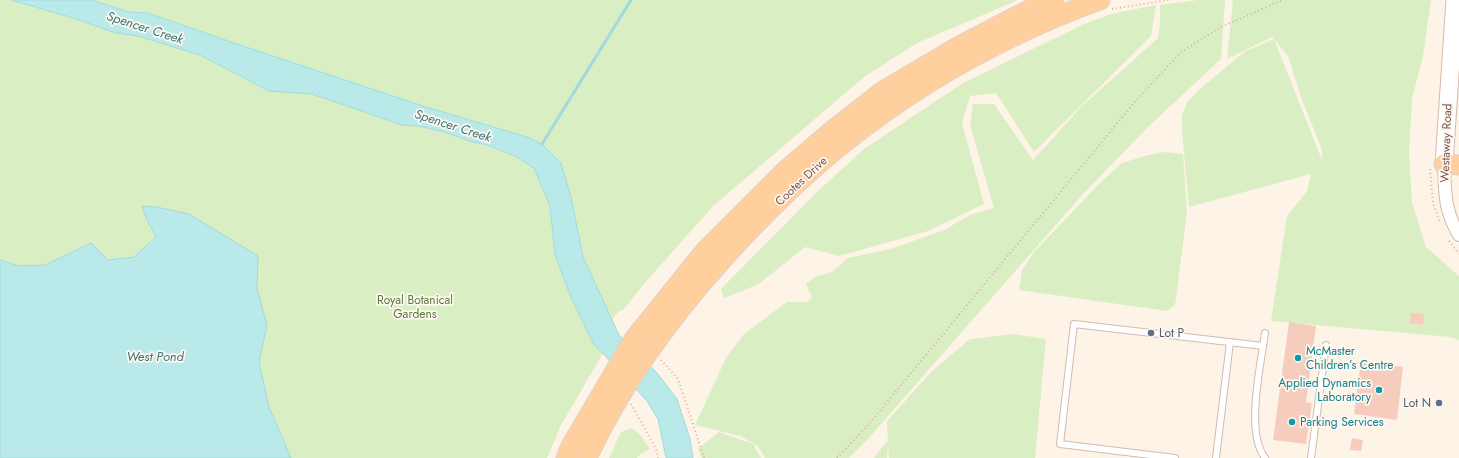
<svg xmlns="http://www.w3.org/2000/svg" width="1459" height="458" font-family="Jost,sans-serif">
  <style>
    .green { fill: #daeec4; fill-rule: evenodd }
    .water { fill: #bae9ea; stroke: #9fdbdd }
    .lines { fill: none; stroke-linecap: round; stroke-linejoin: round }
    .stream { stroke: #9fdbdd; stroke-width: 3 }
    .building { fill: #f6cdbd }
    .lane-casing { stroke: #d4bbae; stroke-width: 8 }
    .street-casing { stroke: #d4bbae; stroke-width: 14 }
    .secondary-casing { stroke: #d8baab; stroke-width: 19 }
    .primary-casing { stroke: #ddd3d0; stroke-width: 21 }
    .path { stroke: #dcaf9f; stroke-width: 2; stroke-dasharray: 1 3; stroke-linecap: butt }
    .lane { stroke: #fff; stroke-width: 6 }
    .street { stroke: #fff; stroke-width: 12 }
    .secondary { stroke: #fff; stroke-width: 17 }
    .primary { stroke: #ffcf9e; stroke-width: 19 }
    .service-dot { fill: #5c6f8a; stroke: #fff7f0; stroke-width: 1.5 }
    .culture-dot { fill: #0f9aa8; stroke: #fff7f0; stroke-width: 1.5 }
    .labels { text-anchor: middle; stroke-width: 3.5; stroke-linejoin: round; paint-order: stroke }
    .street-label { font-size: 12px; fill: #7b5549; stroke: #fff7f0 }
    .park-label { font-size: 12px; fill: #577b3c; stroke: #fff7f0 }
    .service-label { font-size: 12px; fill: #4e5e75; stroke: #fff7f0; text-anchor: start }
    .culture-label { font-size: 12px; fill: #0d838f; stroke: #fff7f0; text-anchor: start }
    .water-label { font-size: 13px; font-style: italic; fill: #387679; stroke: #fff7f0 }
  </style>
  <rect width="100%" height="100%" fill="#fef3e7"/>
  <g class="green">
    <polygon points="0,0 11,0 73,18 116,33 138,36 200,55 269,91 312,94 402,125 418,126 445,132 515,156 534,168 550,206 555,254 570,295 593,343 603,353 561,425 547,458 258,458 142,206 146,218 156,237 134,257 114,271 66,255 45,265 19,266 0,260"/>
    <polygon points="91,0 1015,0 1016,1 917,43 864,77 713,206 650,277 622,311 620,310 612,320 583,257 571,197 561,163 527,137 426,107 234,43 149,13 129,12"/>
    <polygon points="1198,0 1225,0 1221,59 1148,127 1084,193 867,440 849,458 765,458 758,446 740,436 695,425 726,358 744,334 787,302 807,302 812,297 806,284 815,277 832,272 848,258 891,249 944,230 970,215 994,208 970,125 973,104 994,104 1033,160 1082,106 1158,38 1160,23 1160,5"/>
    <path d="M1233,0H1431L1423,56L1412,99L1409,153L1412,202L1426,247L1459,276V340L1450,337L1271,321L1287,216L1307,191L1311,174L1189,207L1182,131V115L1188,101L1200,89L1244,52L1274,39L1272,37L1227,59ZM1274,39L1288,56L1302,100L1322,150V160Z"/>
    <polygon points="1156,5 1151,36 1034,152 996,93 970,96 962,123 984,204 928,231 839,256 805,247 759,284 724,298 721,289 818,191 864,149 963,83 1084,24 1111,14"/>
    <polygon points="1165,152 1183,154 1187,212 1175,305 1167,311 1019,290 1022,270 1035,251 1099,184 1122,163 1148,155"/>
    <polygon points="1013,334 1046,339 1035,458 889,458 888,444 887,458 874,458 888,440 887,421 932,371 970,339"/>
    <polygon points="632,428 641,436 650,449 638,456 637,458 609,458 621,432"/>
    <polygon points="719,432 753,444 761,458 702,458 698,449"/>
  </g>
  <g class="water">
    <polygon points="11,0 91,0 129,12 148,13 234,43 426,107 527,137 542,144 561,163 571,197 583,257 619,335 657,373 677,399 690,439 693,458 666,458 658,419 647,401 593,343 570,295 555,254 550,206 534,168 515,156 486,145 469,141 445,132 418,126 402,125 312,94 269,91 200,55 138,36 116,33 73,18"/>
    <polygon points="142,206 156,207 189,214 258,256 257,289 267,325 259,362 269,407 291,458 0,458 0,260 19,266 45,265 91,243 108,260 134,257 156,237 146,218"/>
  </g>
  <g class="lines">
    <polyline class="stream" points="542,144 631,0"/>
  </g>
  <g class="building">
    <polygon points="1411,313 1424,314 1423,325 1410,323"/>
    <polygon points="1289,322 1316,326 1306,402 1312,403 1306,444 1273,440"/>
    <polygon points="1361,361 1403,367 1397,420 1354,414"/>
    <polygon points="1352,438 1363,440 1361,451 1350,450"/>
  </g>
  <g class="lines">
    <g class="lane-casing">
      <g id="lane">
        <path d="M1265,333C1261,364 1245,432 1265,458"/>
        <polyline points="1175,458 1060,444 1074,324 1263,346"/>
        <polyline points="1216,458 1230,342"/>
        <polyline points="1311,458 1326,345"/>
      </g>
    </g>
    <g class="street-casing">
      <path id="street" d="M1444,164C1445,192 1444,210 1459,235"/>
    </g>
    <g class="secondary-casing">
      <polyline id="secondary" points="1444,164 1455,0"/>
    </g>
    <g class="primary-casing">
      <g id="primary">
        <polyline points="1444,164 1459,165"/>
        <polyline points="566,458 571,446 634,339 705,251 785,171 833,130 883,91 961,45 1029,10 1054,0"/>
        <path d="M587,458C621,385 668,320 722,260C766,211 814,164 867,125C938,72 1017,30 1100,0"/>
      </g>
    </g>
    <g class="path">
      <polyline points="1112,9 1168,0"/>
      <polyline points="1430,169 1433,203 1440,223"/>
      <polyline points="1449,241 1459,254"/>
      <polyline points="661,360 678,379 704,458"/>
      <polyline points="631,404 656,449 658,458"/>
      <polyline points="837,458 869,424 1133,104 1181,52 1221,27 1283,0"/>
    </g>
    <use href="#lane" class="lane"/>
    <use href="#street" class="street"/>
    <use href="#secondary" class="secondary"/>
    <use href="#primary" class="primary"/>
  </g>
  <g class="service-dot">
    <circle cx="1151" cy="333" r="4"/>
    <circle cx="1439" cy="403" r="4"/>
  </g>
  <g class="culture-dot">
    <circle cx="1298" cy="358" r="4"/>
    <circle cx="1379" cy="390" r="4"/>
    <circle cx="1292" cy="422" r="4"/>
  </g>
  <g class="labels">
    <g class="street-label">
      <text transform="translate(1446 143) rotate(-88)" y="4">Westaway Road</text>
      <text transform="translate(801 181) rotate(-43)" y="4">Cootes Drive</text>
    </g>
    <g class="park-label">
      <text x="415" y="304">Royal Botanical<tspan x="415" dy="14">Gardens</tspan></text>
    </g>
    <g class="service-label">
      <text x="1159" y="337">Lot P</text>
      <text x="1431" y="407" text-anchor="end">Lot N</text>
    </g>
    <g class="culture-label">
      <text x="1306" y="355">McMaster<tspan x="1306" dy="14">Children’s Centre</tspan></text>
      <text x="1371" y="387" text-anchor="end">Applied Dynamics<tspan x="1371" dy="14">Laboratory</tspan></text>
      <text x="1300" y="426">Parking Services</text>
    </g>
    <g class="water-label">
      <text transform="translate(145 27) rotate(18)" y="5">Spencer Creek</text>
      <text transform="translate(453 125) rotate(18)" y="5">Spencer Creek</text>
      <text x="155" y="361">West Pond</text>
    </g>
  </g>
</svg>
